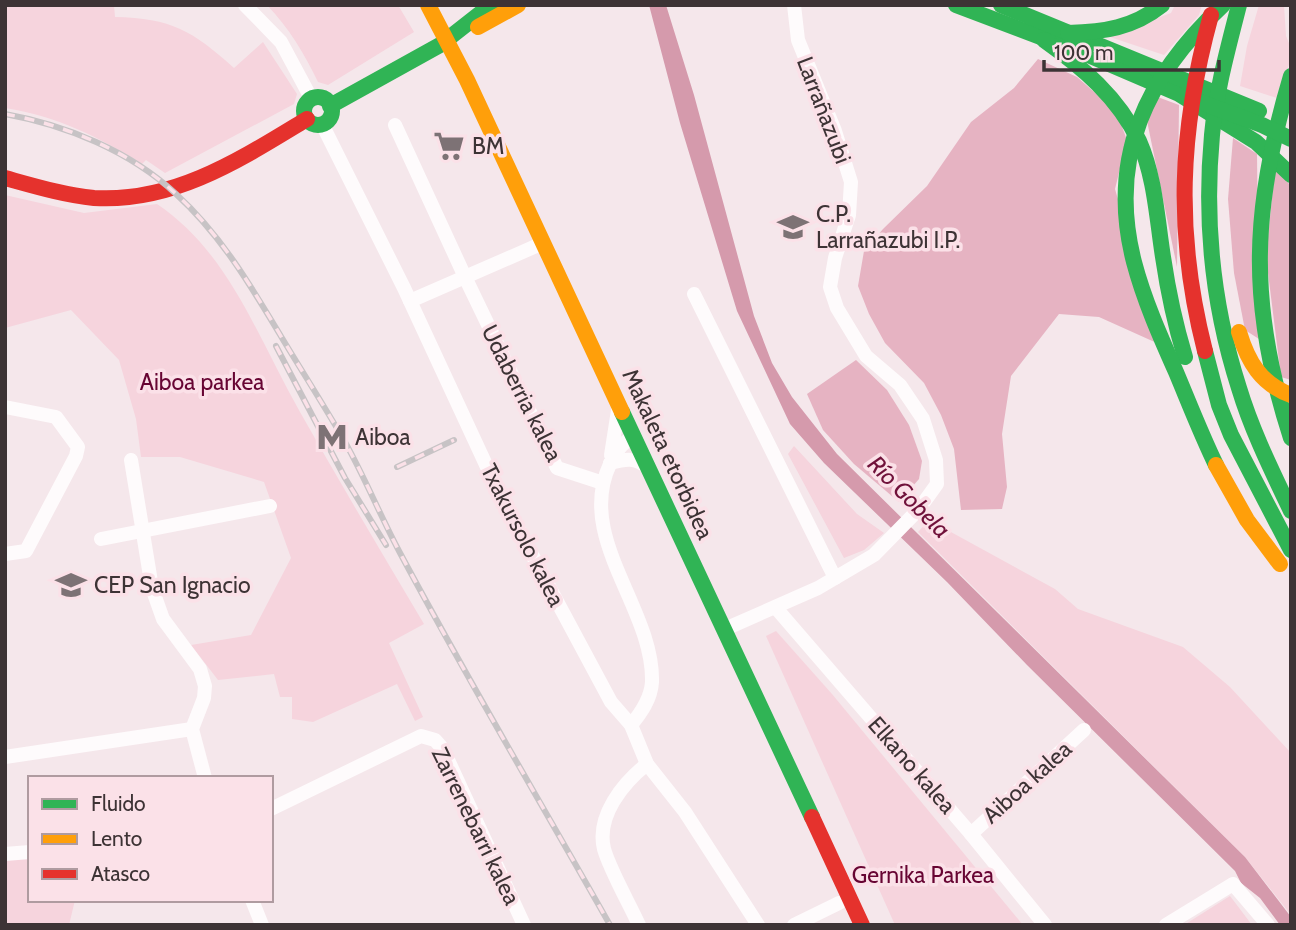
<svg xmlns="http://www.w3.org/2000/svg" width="1296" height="930" font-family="Cabin,sans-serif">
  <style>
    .green { fill: #f6d4dd }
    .forest { fill: #e6b3c2 }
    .water { fill: #d59aac }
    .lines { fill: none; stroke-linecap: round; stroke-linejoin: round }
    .street { stroke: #fefbfc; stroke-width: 14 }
    .fast { stroke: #30b455; stroke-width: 16 }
    .slow { stroke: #ff9f0a; stroke-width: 16 }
    .jam { stroke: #e5322d; stroke-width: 16 }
    .rail-casing { stroke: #c7c3c5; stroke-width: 6 }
    .rail { stroke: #fbe1e8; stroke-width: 3.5; stroke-dasharray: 10; stroke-linecap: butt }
    .labels { text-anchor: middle; stroke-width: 7; stroke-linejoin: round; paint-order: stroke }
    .street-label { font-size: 23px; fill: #3d3335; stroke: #fbe1e8 }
    .poi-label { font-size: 23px; fill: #3d3335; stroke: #fbe1e8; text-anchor: start }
    .park-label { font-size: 23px; fill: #670533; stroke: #fbe1e8 }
    .water-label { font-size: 24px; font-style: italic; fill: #70113a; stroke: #fbe1e8 }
  </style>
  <rect width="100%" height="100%" fill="#f5e7eb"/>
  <g class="green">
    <path d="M5,5H114L115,17C171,18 193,31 234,68L263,42L297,94L294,104L165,173L146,160L142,164C97,136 59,117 5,108Z"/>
    <path d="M267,5H398L414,32L328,85L318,82C304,53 289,28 267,5Z"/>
    <polygon points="1175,5 1202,5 1199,15 1164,55 1107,36 1171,13"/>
    <polygon points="1259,5 1284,5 1286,36 1291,48 1291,59 1277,98 1240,86 1247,46"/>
    <path d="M5,195L84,213L157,204C230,253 258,339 300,412C340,483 382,553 424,624L389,643L423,717L415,721L397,684L313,722L292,719V697H280L274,674L218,680L191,645L251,635L291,558L264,482L180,457H141L136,419L119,360L71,310L5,328Z"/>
    <polygon points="794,446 857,514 884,533 864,550 844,558 788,454"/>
    <polygon points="929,520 1055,589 1078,609 1183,647 1230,687 1291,753 1291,915 1245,857 918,532"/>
    <polygon points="776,631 832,694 1023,925 895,925 766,636"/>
    <polygon points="30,854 30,900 75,900 69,925 5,925 5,856"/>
    <polygon points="1230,896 1252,925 1184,925"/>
  </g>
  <g class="forest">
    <polygon points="1038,59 1077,77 1116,111 1127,140 1115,189 1159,344 1099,317 1059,314 1011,376 1002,434 1007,487 1002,509 961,510 954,449 941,415 924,383 885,343 869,314 858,286 864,251 883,229 927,186 971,122 1014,88"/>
    <polygon points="1155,96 1179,105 1177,267 1146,116"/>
    <polygon points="1233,138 1257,154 1259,339 1245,330 1234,273 1228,199"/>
    <polygon points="1275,168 1291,186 1291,380 1281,377 1266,257"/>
    <polygon points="856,360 887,390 909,425 922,461 919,479 899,502 854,464 823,430 807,394"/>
  </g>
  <polygon class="water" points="649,5 666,5 694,95 754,316 772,363 792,397 837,454 1245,857 1291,917 1291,925 1280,925 1260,898 1241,883 1235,871 1027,665 947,582 824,463 790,424 737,311 680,123"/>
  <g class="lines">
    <g class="street">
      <polyline points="245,5 281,42 311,98"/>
      <polyline points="322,124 404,288 500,495 611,702 631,725 647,764 685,812 758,925"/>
      <polyline points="395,125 465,277 557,468 603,483"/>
      <polyline points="694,294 835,578"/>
      <polyline points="410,301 543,243"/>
      <polyline points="5,407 56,417 78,447 76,456 26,551 5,554"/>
      <polyline points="611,455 619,404"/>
      <polyline points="131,460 152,588 163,619 200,669 205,686 204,698 192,729 205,778"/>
      <path d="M610,463C626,459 635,457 648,468"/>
      <polyline points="101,539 270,506"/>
      <polyline points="776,608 971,834 1045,925"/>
      <polyline points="725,629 818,588 874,555 919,509 937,484 936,460 923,419 900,385 866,356 837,308 830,287 835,258 849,215 851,182 835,131 798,40 794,5"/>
      <path d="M631,725C641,713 651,699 652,682C654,608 575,538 610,464C617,450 621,444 634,436"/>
      <polyline points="5,757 192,729"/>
      <polyline points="271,809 421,736 435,740 443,749 524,925"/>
      <polyline points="971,834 1084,730"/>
      <polyline points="5,854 30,852"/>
      <polyline points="252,900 262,925"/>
      <path d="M639,925C629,903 610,870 604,849C596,816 623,783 647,764"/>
      <polyline points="794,925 839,903"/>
      <polyline points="1166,925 1233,884 1268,925"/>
    </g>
    <g class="fast">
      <polyline points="956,5 1088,55 1179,94 1256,142 1291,175"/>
      <polyline points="1001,5 1259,111"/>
      <path d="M1239,5C1228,48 1216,91 1212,135C1204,221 1213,307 1239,388C1252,431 1272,471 1291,511"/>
      <path d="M1068,33C1104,32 1133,28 1162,5"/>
      <path d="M1044,40C1082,67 1118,97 1139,141C1155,177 1157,219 1163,257C1168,291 1175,324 1185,357"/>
      <path d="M1291,76C1251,209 1248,306 1291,438"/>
      <circle cx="318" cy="111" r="14"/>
      <polyline points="1200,102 1262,125 1291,139"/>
      <polyline points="330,106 440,45 491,5"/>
      <polyline points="1205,351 1219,405 1231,435 1291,550"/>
      <polyline points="622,412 812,817"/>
      <path d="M1216,465C1201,434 1189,403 1176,372C1160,336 1144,300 1134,262C1107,157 1147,76 1223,5"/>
    </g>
    <g class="slow">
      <polyline points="428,5 467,80 622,412"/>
      <polyline points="478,27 518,5"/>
      <path d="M1239,332C1248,362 1261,384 1291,395"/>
      <polyline points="1216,465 1247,520 1280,564"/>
    </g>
    <g class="jam">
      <path d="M5,178C34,186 64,195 94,198C174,203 241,159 307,119"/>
      <path d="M1205,351C1175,234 1179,131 1211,15"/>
      <polyline points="812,817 862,925"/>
    </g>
    <g class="rail-casing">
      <g id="rail">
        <path d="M5,114C66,125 130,151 176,194C221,235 251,286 282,338C303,373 325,407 345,442C365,478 380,515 399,551C466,677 540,801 610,925"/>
        <polyline points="276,346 345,478 386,545"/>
        <polyline points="397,467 454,440"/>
      </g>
    </g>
    <use href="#rail" class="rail"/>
  </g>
  <defs>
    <g id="supermarket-bare" transform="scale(2.415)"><path d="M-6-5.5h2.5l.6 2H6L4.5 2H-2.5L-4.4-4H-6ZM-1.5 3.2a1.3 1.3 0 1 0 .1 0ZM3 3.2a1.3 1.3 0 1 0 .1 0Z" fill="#7d7275" stroke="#fbe1e8" stroke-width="2.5" paint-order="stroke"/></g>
    <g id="school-bare" transform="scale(2.415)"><path d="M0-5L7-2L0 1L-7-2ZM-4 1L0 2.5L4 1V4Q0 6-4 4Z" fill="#7d7275" stroke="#fbe1e8" stroke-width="2.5" paint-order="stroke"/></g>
    <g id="metro-bare" transform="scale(2.415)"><path d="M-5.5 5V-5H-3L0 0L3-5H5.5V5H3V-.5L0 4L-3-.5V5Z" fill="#7d7275" stroke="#fbe1e8" stroke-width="2.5" paint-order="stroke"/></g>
  </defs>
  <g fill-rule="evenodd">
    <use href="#supermarket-bare" x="449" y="146"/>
    <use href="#school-bare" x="793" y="227"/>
    <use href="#metro-bare" x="332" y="437"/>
    <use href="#school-bare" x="71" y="585"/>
  </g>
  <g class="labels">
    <g class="street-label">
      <text transform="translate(824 110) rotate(69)" y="8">Larrañazubi</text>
      <text transform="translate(522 393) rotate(63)" y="8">Udaberria kalea</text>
      <text transform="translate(668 454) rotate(65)" y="8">Makaleta etorbidea</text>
      <text transform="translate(523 535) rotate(63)" y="8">Txakursolo kalea</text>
      <text transform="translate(912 765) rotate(49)" y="8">Elkano kalea</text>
      <text transform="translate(1027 782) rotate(-42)" y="8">Aiboa kalea</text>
      <text transform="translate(476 826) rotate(64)" y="8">Zarrenebarri kalea</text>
    </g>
    <g class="poi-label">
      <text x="472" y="154">BM</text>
      <text x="816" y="222">C.P.<tspan x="816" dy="26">Larrañazubi I.P.</tspan></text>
      <text x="355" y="445">Aiboa</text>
      <text x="94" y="593">CEP San Ignacio</text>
    </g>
    <g class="park-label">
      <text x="202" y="390">Aiboa parkea</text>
      <text x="923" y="883">Gernika Parkea</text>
    </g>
    <g class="water-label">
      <text transform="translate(909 497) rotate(45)" y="8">Río Gobela</text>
    </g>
  </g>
  <rect width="1296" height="930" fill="none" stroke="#3d3335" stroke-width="14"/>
  <rect x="28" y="776" width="245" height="126" fill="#fbe1e8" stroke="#af9ba0" stroke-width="2"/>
  <rect x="42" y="799" width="35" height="10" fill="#30b455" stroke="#af9ba0" stroke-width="2"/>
  <text x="91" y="811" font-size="21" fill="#3d3335">Fluido</text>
  <rect x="42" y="834" width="35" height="10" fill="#ff9f0a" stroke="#af9ba0" stroke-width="2"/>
  <text x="91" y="846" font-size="21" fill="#3d3335">Lento</text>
  <rect x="42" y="869" width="35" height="10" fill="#e5322d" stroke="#af9ba0" stroke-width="2"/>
  <text x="91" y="881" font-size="21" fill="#3d3335">Atasco</text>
  <path d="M1044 60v10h175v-10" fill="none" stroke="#3d3335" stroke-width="3.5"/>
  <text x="1054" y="60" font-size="21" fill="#3d3335" stroke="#fbe1e8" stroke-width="5" paint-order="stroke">100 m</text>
</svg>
